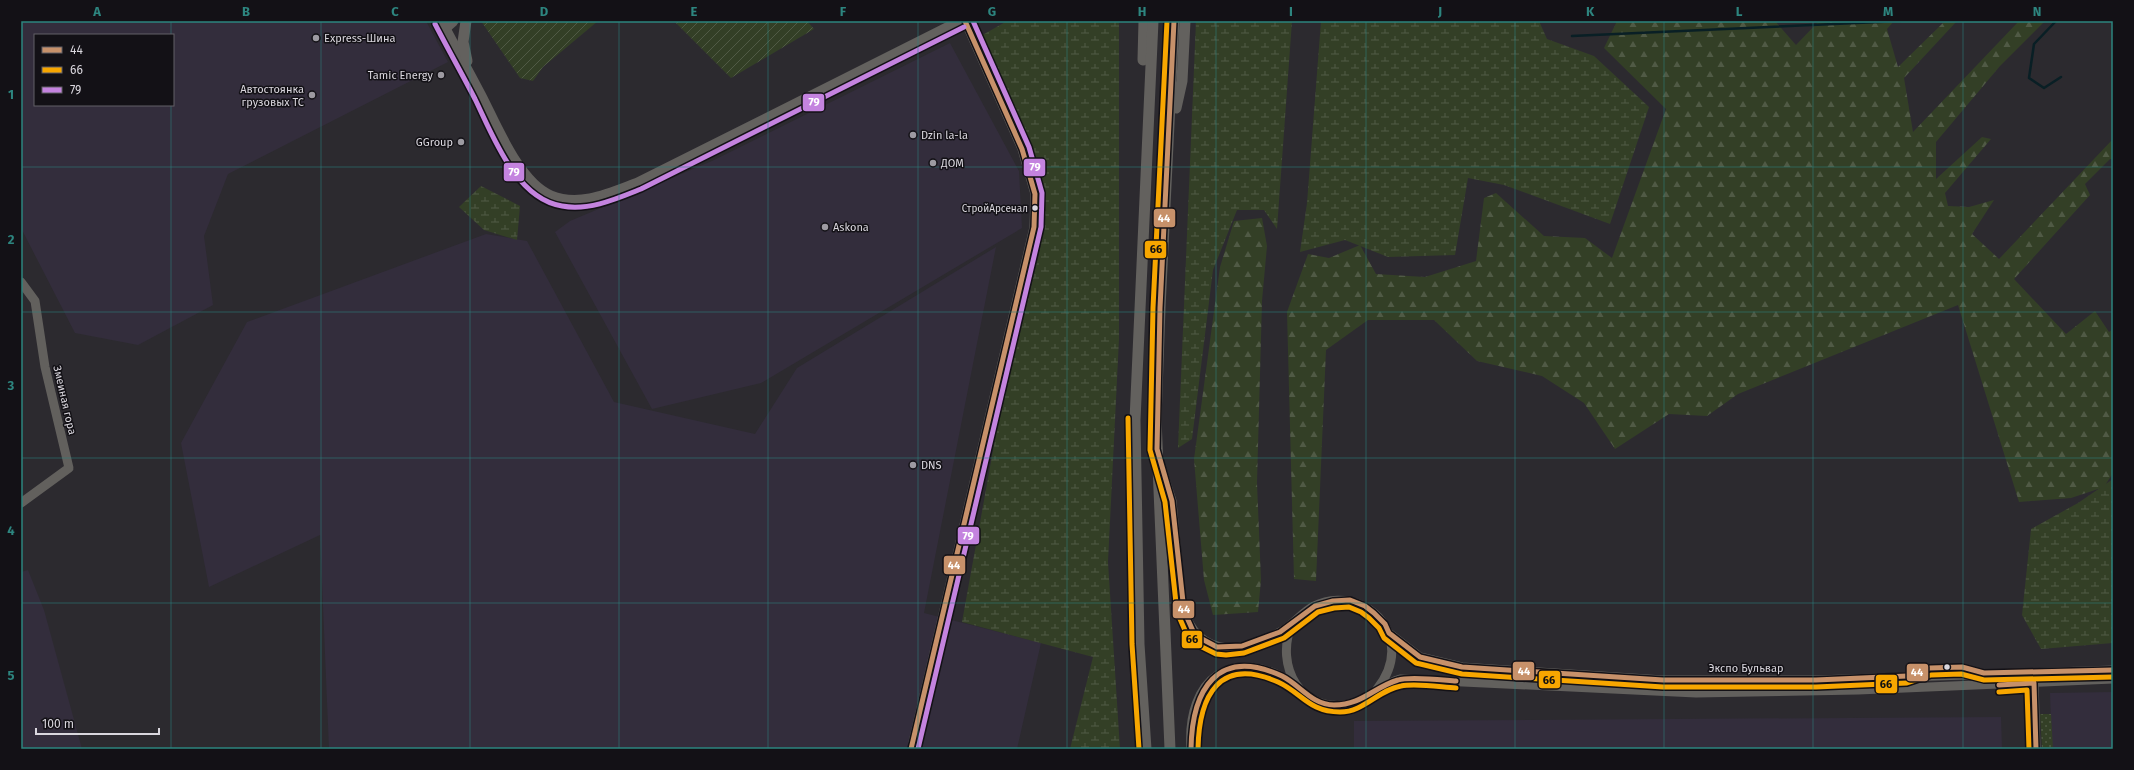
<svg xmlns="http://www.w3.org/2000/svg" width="2134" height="770" font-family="'Fira Sans',sans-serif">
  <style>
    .built { fill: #332d3c; fill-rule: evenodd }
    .grass { fill: url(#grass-dots) }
    .forest { fill: url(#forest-firs) }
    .wetland { fill: url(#wetland-marsh) }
    .garden { fill: url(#garden-furrows) }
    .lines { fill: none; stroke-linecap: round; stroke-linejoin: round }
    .stream { stroke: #091f25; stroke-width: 2.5 }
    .minor { stroke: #62605d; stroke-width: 9 }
    .major { stroke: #63615e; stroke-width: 11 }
    .bus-1-casing { stroke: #131116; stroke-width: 8 }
    .bus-2-casing { stroke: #131116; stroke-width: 8 }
    .bus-3-casing { stroke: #131116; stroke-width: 8 }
    .bus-1 { stroke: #c7916a; stroke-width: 5 }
    .bus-2 { stroke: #f7a600; stroke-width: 5 }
    .bus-3 { stroke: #c483df; stroke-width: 5 }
    .grid { fill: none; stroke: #2d857f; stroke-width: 1; stroke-opacity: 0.55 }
    .poi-dot { fill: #9d9aa1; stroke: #131116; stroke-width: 1.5 }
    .bus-dot { fill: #dad7de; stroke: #131116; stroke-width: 1.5 }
    .labels { text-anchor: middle; stroke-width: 3; stroke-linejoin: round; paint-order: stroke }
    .bus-label { font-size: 10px; fill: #dad7de; stroke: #131116; text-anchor: end }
    .poi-label { font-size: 11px; fill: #dad7de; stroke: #131116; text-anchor: start }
    .street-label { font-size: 11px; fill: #dad7de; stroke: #131116 }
    .line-badge { stroke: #131116; stroke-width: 1.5 }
    .badge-label { font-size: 11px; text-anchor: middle; font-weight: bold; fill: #fff }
    .pale-badge-label { font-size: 11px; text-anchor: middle; font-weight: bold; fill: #111 }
    .neatline { fill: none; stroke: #2d857f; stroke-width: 1.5 }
    .grid-label { font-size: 13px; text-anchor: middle; font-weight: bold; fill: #2d857f }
  </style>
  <defs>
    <pattern id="grass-dots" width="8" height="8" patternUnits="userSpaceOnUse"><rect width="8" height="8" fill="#333f26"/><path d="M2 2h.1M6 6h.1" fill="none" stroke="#505a45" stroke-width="1.8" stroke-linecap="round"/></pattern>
    <pattern id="forest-firs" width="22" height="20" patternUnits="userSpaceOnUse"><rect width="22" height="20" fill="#333f26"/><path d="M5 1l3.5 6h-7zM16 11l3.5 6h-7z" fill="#505a45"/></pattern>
    <pattern id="wetland-marsh" width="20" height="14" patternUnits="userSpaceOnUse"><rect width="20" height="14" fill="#333f26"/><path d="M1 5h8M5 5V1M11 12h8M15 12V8" fill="none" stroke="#505a45"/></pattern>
    <pattern id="garden-furrows" width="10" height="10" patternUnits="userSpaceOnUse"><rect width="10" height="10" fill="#333f26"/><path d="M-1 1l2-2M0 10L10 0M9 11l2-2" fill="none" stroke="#505a45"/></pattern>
  </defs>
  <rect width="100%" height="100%" fill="#2c2a2f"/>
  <g class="built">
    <path d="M21,21H426L448,62L228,174L204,236L213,305L138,345L75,333L21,228ZM35,35H173V105H35Z"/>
    <polygon points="950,43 1019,171 1022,228 761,383 652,409 555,232 570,221 712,161"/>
    <polygon points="486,234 527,241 614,402 755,434 797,368 996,247 924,613 1041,643 1017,749 329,749 320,535 209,587 181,443 247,322"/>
    <polygon points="28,570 44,610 82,749 21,749 21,572"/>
    <polygon points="2113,692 2113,749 2052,749 2050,693"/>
    <polygon points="2001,717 2002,749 1354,749 1354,721"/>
  </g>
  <polygon class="grass" points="2040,714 2051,714 2053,749 2042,749"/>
  <g class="forest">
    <polygon points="1617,21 1775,21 1796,45 1819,21 1894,21 1887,29 1898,67 1945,21 1957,21 1904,78 1913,132 2019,21 2045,21 2000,66 1936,142 1936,179 1982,137 1991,139 1945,193 1948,206 1969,207 1994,200 1972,234 1999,259 2113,139 2113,159 2110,159 2085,184 2090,195 2014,279 2066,334 2095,311 2109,332 2113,329 2113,473 2104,487 2071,498 2019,502 1958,305 1738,394 1707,416 1669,414 1615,449 1584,403 1542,376 1477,361 1434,320 1368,320 1326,350 1316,581 1294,579 1287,312 1308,254 1329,258 1360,245 1376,274 1425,277 1476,261 1484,198 1496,193 1544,236 1585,238 1612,258 1666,109 1604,48"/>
    <polygon points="1262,218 1267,246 1262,301 1257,483 1261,580 1258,612 1213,615 1204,580 1194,459 1220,267 1234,221"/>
  </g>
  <g class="wetland">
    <polygon points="1007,21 1119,21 1119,339 1108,562 1120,749 1070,749 1093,657 962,622 996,434 1040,249 1044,209 1028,140 979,37"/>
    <polygon points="1196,21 1292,21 1277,229 1264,210 1237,210 1213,270 1192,439 1178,448"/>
    <polygon points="1321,21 1539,21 1547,39 1594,56 1649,107 1610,224 1504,185 1468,178 1455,255 1388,257 1345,240 1300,252 1307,203"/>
    <polygon points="481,186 520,206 517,240 484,230 459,207"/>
    <polygon points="2113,479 2113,643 2041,649 2022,615 2031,529 2078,503"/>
  </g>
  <g class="garden">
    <polygon points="481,21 598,21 543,67 533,81 520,78"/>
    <polygon points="674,21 807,21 814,29 731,78"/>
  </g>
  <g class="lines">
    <g class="stream">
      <polyline points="2056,21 2034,44 2029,78 2044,88 2061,77"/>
      <polyline points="1572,36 1901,21"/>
    </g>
    <g class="minor">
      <polyline points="21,282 35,301 45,367 69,468 21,503"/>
      <path d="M1160,464L1172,501L1181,600C1193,656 1236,657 1280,632C1293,625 1301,613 1314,606C1344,591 1381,606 1390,638C1395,657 1389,674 1377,689"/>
      <path d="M1292,624C1274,666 1301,715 1351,704C1370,699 1382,684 1400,679L1696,693L1858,690L2113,679"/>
      <polyline points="1389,633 1420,657 1462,667 1663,680 1816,680 2113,670"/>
      <polyline points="2034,678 2036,749"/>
      <polyline points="913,742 1034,227 1035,194 1022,149 965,21"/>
      <path d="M1191,749C1186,678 1233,644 1295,684"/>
    </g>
    <g class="major">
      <path d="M441,21C454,46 468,71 481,96C496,125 519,183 551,196C580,208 611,193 638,183L961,21"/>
      <polyline points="466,21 463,42 467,61"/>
      <polyline points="445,28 453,21"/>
      <polyline points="1143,60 1144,21"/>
      <polyline points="1176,108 1182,81 1185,21"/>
      <polyline points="1146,749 1139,644 1135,420 1153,21"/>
      <polyline points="1170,749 1156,419 1160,308 1174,21"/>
    </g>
    <g class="bus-1-casing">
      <g id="bus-1">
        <polyline points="1174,21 1160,308 1157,449 1172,501 1184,611 1193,631 1202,639 1217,647 1242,646 1280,632 1315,606 1333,601 1350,600 1365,606 1374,613 1385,624 1389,633 1420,657 1462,667 1663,680 1816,680 1907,676 1930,668 1962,667 1984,673 2113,670"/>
        <polyline points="1999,685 2034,683 2036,749"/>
        <polyline points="911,749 1034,227 1035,194 1022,149 965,21"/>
        <path d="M1191,749C1192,690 1217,646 1282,676C1300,685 1312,705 1334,705C1362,705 1374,687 1398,680C1410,676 1442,680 1456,681"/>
      </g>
    </g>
    <g class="bus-2-casing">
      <g id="bus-2">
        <polyline points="1167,21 1153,308 1150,450 1165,502 1177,612 1187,635 1198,645 1216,654 1226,655 1244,653 1284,638 1318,612 1334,608 1349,607 1361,612 1369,618 1379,628 1384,638 1416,663 1462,674 1663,687 1816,687 1907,683 1931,675 1961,674 1984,680 2113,677"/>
        <polyline points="1128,418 1132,644 1139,749"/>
        <polyline points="1999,692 2027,690 2029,749"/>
        <path d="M1198,749C1199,696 1219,656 1278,682C1302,693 1309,712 1340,712C1364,712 1378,690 1401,686C1416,683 1440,687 1456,688"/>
      </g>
    </g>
    <g class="bus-3-casing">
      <g id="bus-3">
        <path d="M435,24C448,49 462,74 475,99C493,136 516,199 562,206C589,211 616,199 641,189L964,27"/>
        <polyline points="918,749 1041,227 1042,193 1029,147 973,21"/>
      </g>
    </g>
    <use href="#bus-1" class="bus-1"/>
    <use href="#bus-2" class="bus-2"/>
    <use href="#bus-3" class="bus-3"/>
  </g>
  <path class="grid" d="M171,21V35M321,21V749M470,21V749M619,21V749M768,21V749M918,21V749M1067,21V749M1216,21V749M1366,21V749M1515,21V749M1664,21V749M1813,21V749M1963,21V749M171,105V749M21,167H2113M21,312H2113M21,458H2113M21,603H2113"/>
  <g class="poi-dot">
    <circle cx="316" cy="38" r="4"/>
    <circle cx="441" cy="75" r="4"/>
    <circle cx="312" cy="95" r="4"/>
    <circle cx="913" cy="135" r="4"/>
    <circle cx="461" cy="142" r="4"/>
    <circle cx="933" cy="163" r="4"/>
    <circle cx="825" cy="227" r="4"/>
    <circle cx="913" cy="465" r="4"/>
  </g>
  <g class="bus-dot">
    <circle cx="1035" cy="208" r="3.5"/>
    <circle cx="1947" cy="667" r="3.5"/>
  </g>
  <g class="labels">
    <g class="bus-label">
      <text x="1028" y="212">СтройАрсенал</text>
    </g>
    <g class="poi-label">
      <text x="324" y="42">Express-Шина</text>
      <text x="433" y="79" text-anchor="end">Tamic Energy</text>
      <text x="304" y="93" text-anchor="end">Автостоянка<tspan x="304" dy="13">грузовых ТС</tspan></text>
      <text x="921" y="139">Dzin la-la</text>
      <text x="453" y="146" text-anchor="end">GGroup</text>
      <text x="941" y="167">ДОМ</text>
      <text x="833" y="231">Askona</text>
      <text x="921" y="469">DNS</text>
    </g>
    <g class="street-label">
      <text transform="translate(65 400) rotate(77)" y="4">Змеиная гора</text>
      <text x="1746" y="672">Экспо Бульвар</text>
    </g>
  </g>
  <g class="line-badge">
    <rect x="802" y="93" width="23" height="19" rx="4" fill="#c483df"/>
    <rect x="1023" y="158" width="23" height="19" rx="4" fill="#c483df"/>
    <rect x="503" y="162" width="22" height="20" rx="4" fill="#c483df"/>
    <rect x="1153" y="208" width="23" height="20" rx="4" fill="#c7916a"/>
    <rect x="1144" y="240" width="23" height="19" rx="4" fill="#f7a600"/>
    <rect x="957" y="526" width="23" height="19" rx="4" fill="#c483df"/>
    <rect x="943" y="555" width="23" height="20" rx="4" fill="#c7916a"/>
    <rect x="1172" y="600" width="23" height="19" rx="4" fill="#c7916a"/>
    <rect x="1181" y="630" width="22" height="19" rx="4" fill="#f7a600"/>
    <rect x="1512" y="661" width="23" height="20" rx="4" fill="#c7916a"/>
    <rect x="1906" y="663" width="23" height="19" rx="4" fill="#c7916a"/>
    <rect x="1538" y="670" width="23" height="19" rx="4" fill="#f7a600"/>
    <rect x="1875" y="674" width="23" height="20" rx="4" fill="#f7a600"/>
  </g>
  <g class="badge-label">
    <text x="814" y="106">79</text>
    <text x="1035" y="171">79</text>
    <text x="514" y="176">79</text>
    <text x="1164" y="222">44</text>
    <text x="968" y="540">79</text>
    <text x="954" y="569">44</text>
    <text x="1184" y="613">44</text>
    <text x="1524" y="675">44</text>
    <text x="1917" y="676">44</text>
  </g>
  <g class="pale-badge-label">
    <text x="1156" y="253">66</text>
    <text x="1192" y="643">66</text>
    <text x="1549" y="684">66</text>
    <text x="1886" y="688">66</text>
  </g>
  <rect width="2134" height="770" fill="none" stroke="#131116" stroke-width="44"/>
  <rect x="34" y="34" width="140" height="72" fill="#131116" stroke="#636066"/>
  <rect x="42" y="47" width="20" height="6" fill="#c7916a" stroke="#636066"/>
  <text x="70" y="54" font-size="12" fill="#dad7de">44</text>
  <rect x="42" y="67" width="20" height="6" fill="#f7a600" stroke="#636066"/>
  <text x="70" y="74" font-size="12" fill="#dad7de">66</text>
  <rect x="42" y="87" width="20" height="6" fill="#c483df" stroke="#636066"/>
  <text x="70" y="94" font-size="12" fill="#dad7de">79</text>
  <path d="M36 728v6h123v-6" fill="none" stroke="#dad7de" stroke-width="2"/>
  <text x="42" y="728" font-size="12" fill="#dad7de" stroke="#131116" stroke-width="3" paint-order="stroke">100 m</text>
  <rect x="22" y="22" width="2090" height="726" class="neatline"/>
  <g class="grid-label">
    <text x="97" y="16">A</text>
    <text x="246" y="16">B</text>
    <text x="395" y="16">C</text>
    <text x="544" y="16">D</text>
    <text x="694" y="16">E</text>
    <text x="843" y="16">F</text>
    <text x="992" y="16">G</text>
    <text x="1142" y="16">H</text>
    <text x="1291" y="16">I</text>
    <text x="1440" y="16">J</text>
    <text x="1590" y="16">K</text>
    <text x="1739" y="16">L</text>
    <text x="1888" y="16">M</text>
    <text x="2037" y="16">N</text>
    <text x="11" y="99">1</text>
    <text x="11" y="244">2</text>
    <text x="11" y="390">3</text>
    <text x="11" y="535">4</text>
    <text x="11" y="680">5</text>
  </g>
</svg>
